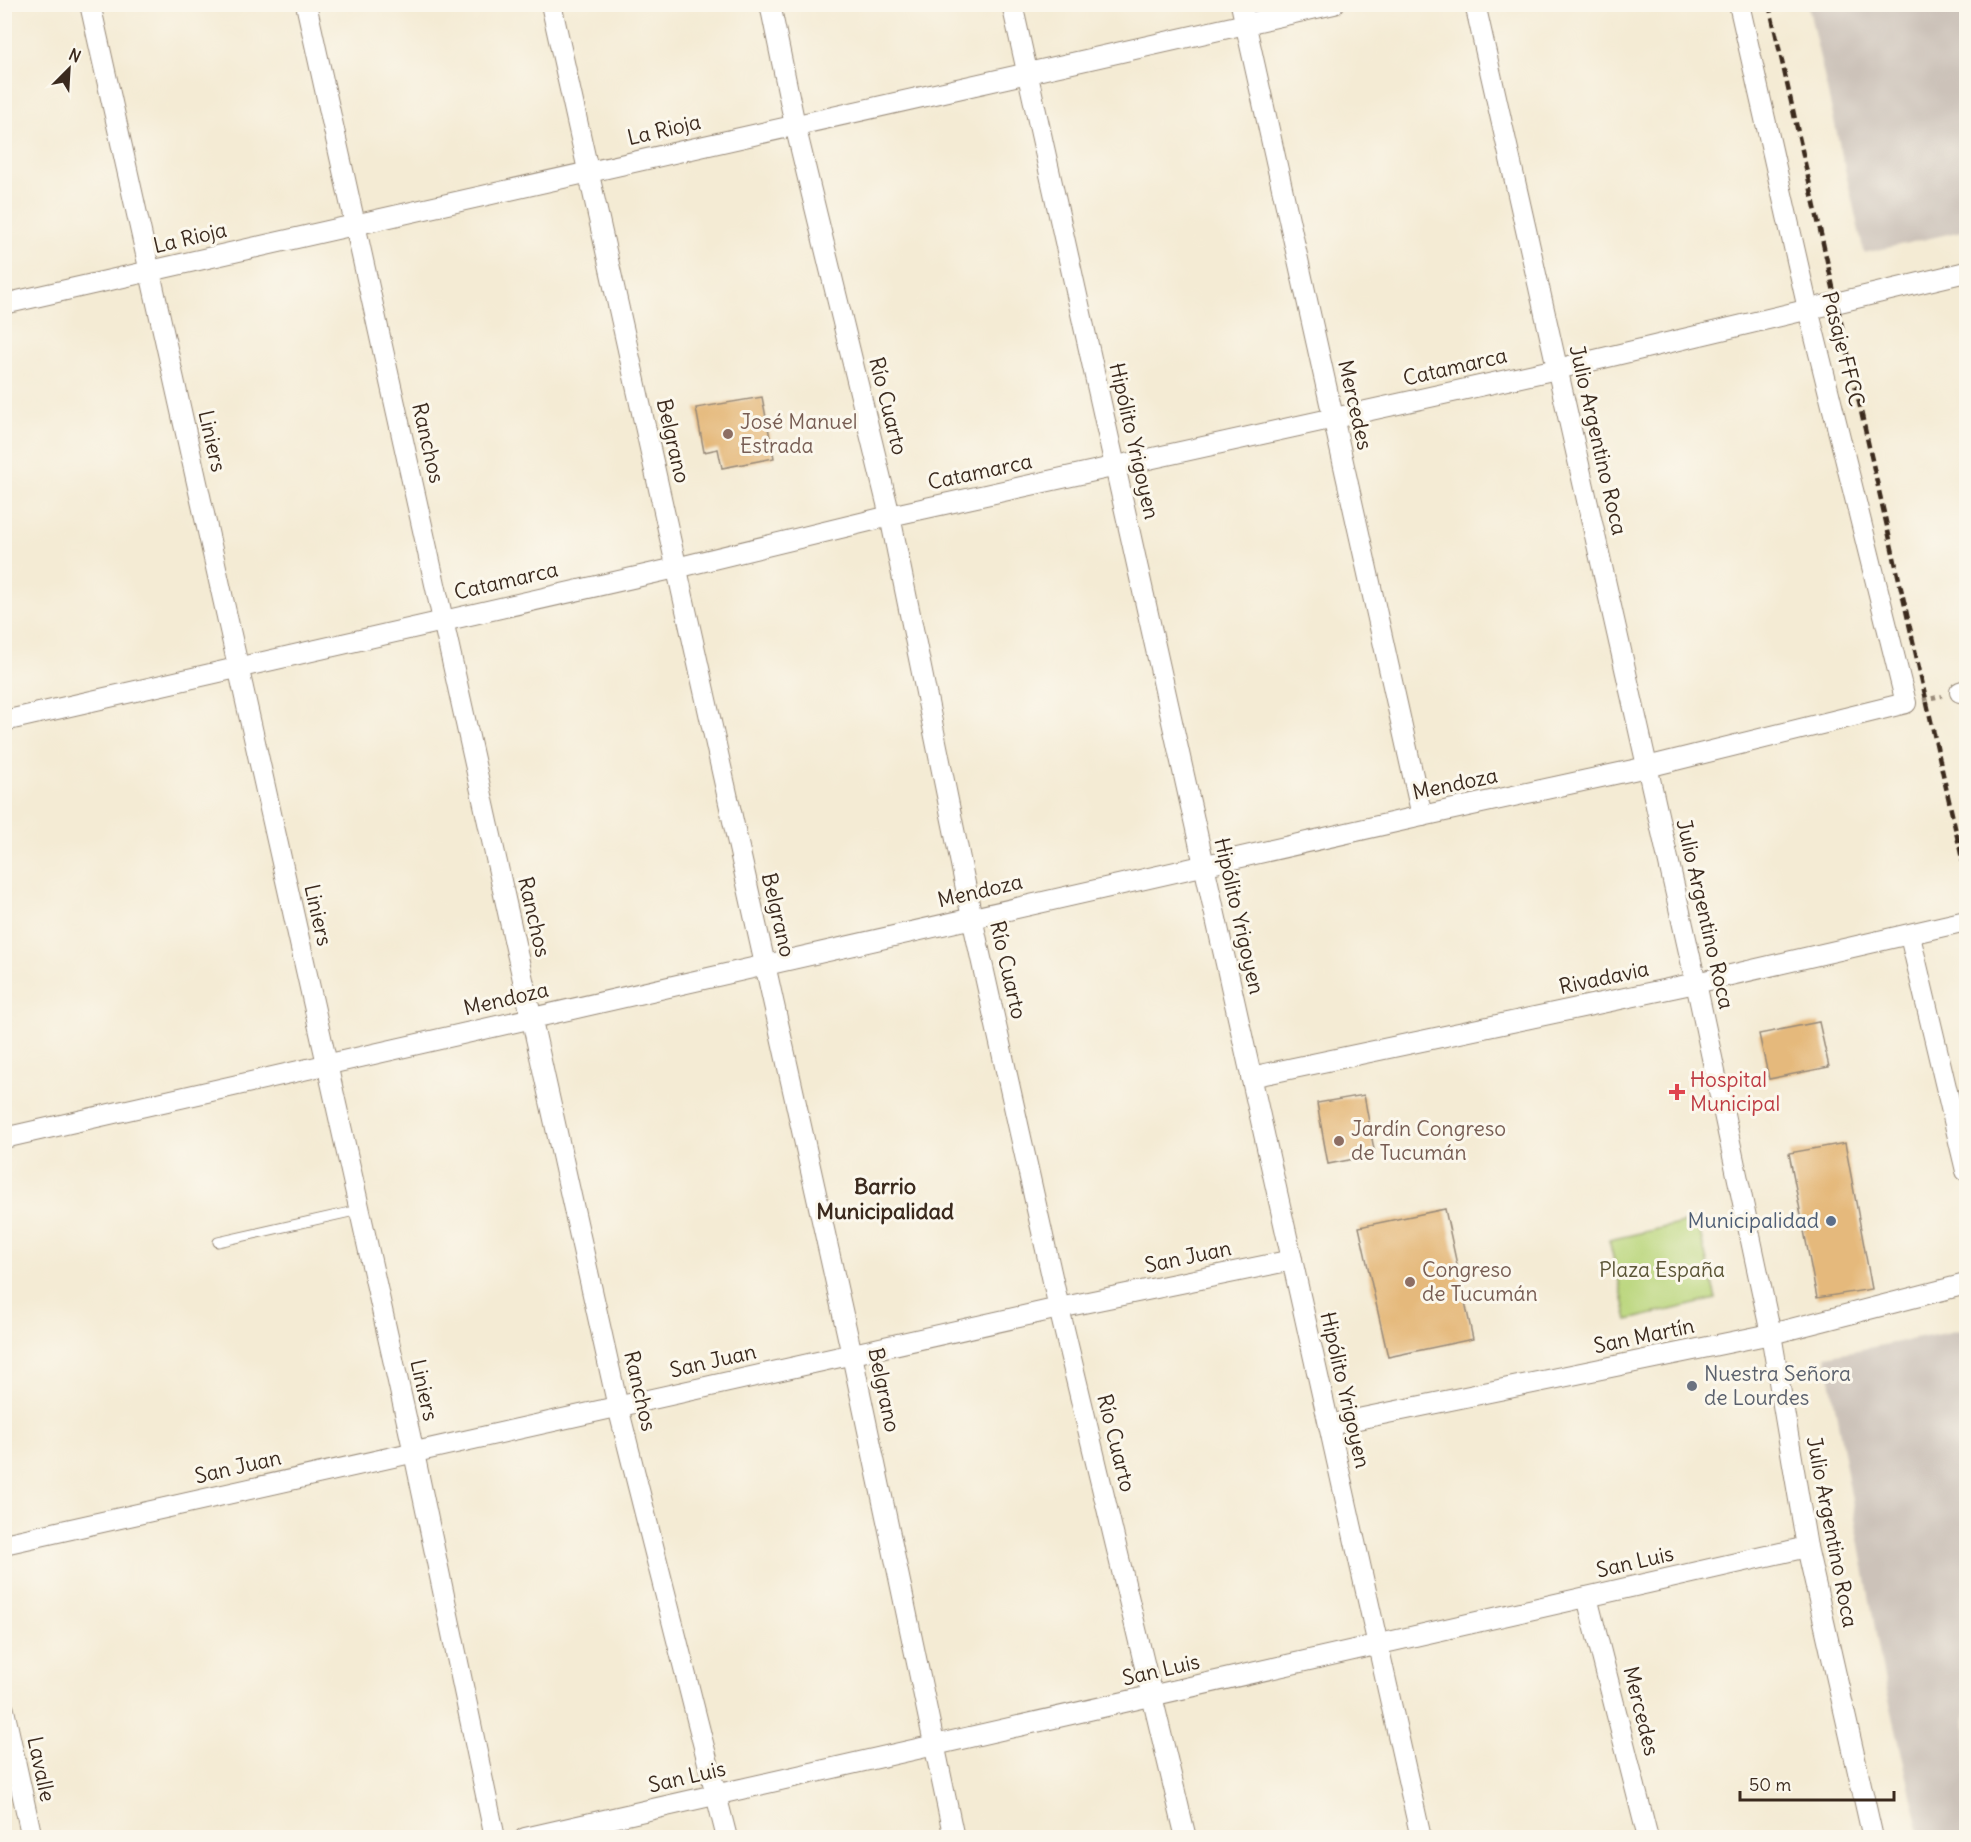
<svg xmlns="http://www.w3.org/2000/svg" width="1971" height="1842" font-family="Delius,sans-serif">
  <style>
    .industrial { fill: #ccc2b9 }
    .green { fill: #bad67c; stroke: #7a804d; stroke-width: 1.5 }
    .building { fill: #e5b97b }
    .lines { fill: none; stroke-linecap: round; stroke-linejoin: round }
    .lane-casing { stroke: #988a79; stroke-width: 11 }
    .street-casing { stroke: #988a79; stroke-width: 22 }
    .path { stroke: #988a79; stroke-width: 4; stroke-dasharray: 4.5 4.5; stroke-linecap: butt }
    .lane { stroke: #fff; stroke-width: 9 }
    .street { stroke: #fff; stroke-width: 20 }
    .rail { stroke: #3b2a1e; stroke-width: 4.5; stroke-dasharray: 9 4.5; stroke-linecap: butt }
    .education-dot { fill: #8d6e63; stroke: #fbf7ec; stroke-width: 2 }
    .health-dot { fill: #e0444e; stroke: #fbf7ec; stroke-width: 2 }
    .service-dot { fill: #5c6f8a; stroke: #fbf7ec; stroke-width: 2 }
    .worship-dot { fill: #6b7280; stroke: #fbf7ec; stroke-width: 2 }
    .labels { text-anchor: middle; stroke-width: 6; stroke-linejoin: round; paint-order: stroke }
    .street-label { font-size: 21px; fill: #3b2a1e; stroke: #fbf7ec }
    .education-label { font-size: 21px; fill: #785e54; stroke: #fbf7ec; text-anchor: start }
    .health-label { font-size: 21px; fill: #be3a42; stroke: #fbf7ec; text-anchor: start }
    .service-label { font-size: 21px; fill: #4e5e75; stroke: #fbf7ec; text-anchor: end }
    .park-label { font-size: 21px; fill: #5b5536; stroke: #fbf7ec }
    .worship-label { font-size: 21px; fill: #5b616d; stroke: #fbf7ec; text-anchor: start }
    .neighbourhood-label { font-size: 22px; font-weight: bold; fill: #3b2a1e; stroke: #fbf7ec }
  </style>
  <rect width="100%" height="100%" fill="#fbf7ec"/>
  <filter id="ink" filterUnits="userSpaceOnUse"><feTurbulence type="fractalNoise" baseFrequency=".0167" numOctaves="2"/><feDisplacementMap in="SourceGraphic" scale="12" xChannelSelector="R" yChannelSelector="G"/><feConvolveMatrix kernelMatrix="1 2 1 2 8 2 1 2 1" color-interpolation-filters="sRGB"/></filter>
  <filter id="wash" filterUnits="userSpaceOnUse"><feTurbulence type="fractalNoise" baseFrequency=".008" numOctaves="4" result="noise"/><feDisplacementMap in="SourceGraphic" scale="24" xChannelSelector="R" yChannelSelector="G"/><feGaussianBlur stdDeviation="1.35" result="paint"/><feColorMatrix in="noise" values="0 0 0 0 0 0 0 0 0 0 0 0 0 0 0 0 0 1.4 0 .05"/><feComposite in="paint" operator="in"/></filter>
  <g filter="url(#wash)">
    <rect width="100%" height="100%" fill="#f4ebd4"/>
    <g class="industrial">
      <polygon points="1808,5 1966,5 1966,230 1864,253"/>
      <polygon points="1966,1329 1966,1837 1921,1837 1883,1673 1826,1356"/>
    </g>
    <polygon class="green" points="1697,1220 1716,1299 1628,1320 1609,1240"/>
    <g id="blocks">
      <g class="building">
        <polygon points="762,397 774,458 722,468 718,449 704,452 696,408"/>
        <polygon points="1819,1022 1829,1067 1769,1079 1759,1034"/>
        <polygon points="1364,1095 1375,1155 1328,1164 1317,1103"/>
        <polygon points="1845,1143 1872,1289 1817,1298 1789,1153"/>
        <polygon points="1445,1209 1473,1339 1388,1357 1359,1227"/>
      </g>
    </g>
  </g>
  <g filter="url(#ink)">
    <use href="#blocks" fill-opacity="0" stroke="#988a79" stroke-width="1.5"/>
    <g class="lines">
      <g class="lane-casing">
        <polyline id="lane" points="218,1242 359,1210"/>
      </g>
      <g class="street-casing">
        <g id="street">
          <polyline points="90,4 414,1453 495,1838"/>
          <polyline points="306,4 618,1407 727,1838"/>
          <polyline points="551,4 852,1355 954,1838"/>
          <polyline points="770,4 795,125 890,516 972,918 1059,1308 1186,1838"/>
          <polyline points="1012,4 1421,1838"/>
          <polyline points="1241,4 1422,816"/>
          <polyline points="1475,4 1696,983 1771,1334 1807,1547 1873,1838"/>
          <polyline points="4,304 1334,4"/>
          <polyline points="1960,692 1966,690"/>
          <polyline points="4,721 676,568 890,516 1557,369 1966,272"/>
          <polyline points="1910,936 1966,1171"/>
          <polyline points="1251,1077 1696,983 1966,921"/>
          <polyline points="4,1138 1422,816 1647,767 1906,703 1808,309 1739,4"/>
          <polyline points="1329,1425 1771,1334 1966,1284"/>
          <polyline points="4,1544 1059,1308 1292,1260"/>
          <polyline points="1587,1597 1648,1838"/>
          <polyline points="4,1710 32,1838"/>
          <polyline points="525,1838 1807,1547"/>
        </g>
      </g>
      <polyline class="path" points="1923,700 1942,696"/>
      <use href="#lane" class="lane"/>
      <use href="#street" class="street"/>
      <polyline class="rail" points="1769,4 1966,876"/>
    </g>
  </g>
  <g class="education-dot">
    <circle cx="728" cy="434" r="6"/>
    <circle cx="1339" cy="1141" r="6"/>
    <circle cx="1410" cy="1282" r="6"/>
  </g>
  <path class="health-dot" d="M1674 1083h6v6h6v6h-6v6h-6v-6h-6v-6h6z"/>
  <circle class="service-dot" cx="1831" cy="1221" r="6"/>
  <circle class="worship-dot" cx="1692" cy="1386" r="6"/>
  <g class="labels">
    <g class="street-label">
      <text transform="translate(664 130) rotate(-13)" y="7">La Rioja</text>
      <text transform="translate(190 238) rotate(-13)" y="7">La Rioja</text>
      <text transform="translate(1843 349) rotate(76)" y="7">Pasaje FFCC</text>
      <text transform="translate(1455 367) rotate(-13)" y="7">Catamarca</text>
      <text transform="translate(1355 405) rotate(77)" y="7">Mercedes</text>
      <text transform="translate(888 406) rotate(76)" y="7">Río Cuarto</text>
      <text transform="translate(1598 440) rotate(77)" y="7">Julio Argentino Roca</text>
      <text transform="translate(212 441) rotate(77)" y="7">Liniers</text>
      <text transform="translate(673 441) rotate(77)" y="7">Belgrano</text>
      <text transform="translate(1134 441) rotate(77)" y="7">Hipólito Yrigoyen</text>
      <text transform="translate(428 443) rotate(77)" y="7">Ranchos</text>
      <text transform="translate(980 472) rotate(-12)" y="7">Catamarca</text>
      <text transform="translate(506 581) rotate(-13)" y="7">Catamarca</text>
      <text transform="translate(1455 784) rotate(-12)" y="7">Mendoza</text>
      <text transform="translate(980 891) rotate(-13)" y="7">Mendoza</text>
      <text transform="translate(1705 914) rotate(77)" y="7">Julio Argentino Roca</text>
      <text transform="translate(318 915) rotate(77)" y="7">Liniers</text>
      <text transform="translate(778 915) rotate(77)" y="7">Belgrano</text>
      <text transform="translate(1239 916) rotate(77)" y="7">Hipólito Yrigoyen</text>
      <text transform="translate(534 917) rotate(77)" y="7">Ranchos</text>
      <text transform="translate(1008 970) rotate(77)" y="7">Río Cuarto</text>
      <text transform="translate(1604 978) rotate(-12)" y="7">Rivadavia</text>
      <text transform="translate(506 999) rotate(-13)" y="7">Mendoza</text>
      <text transform="translate(1188 1257) rotate(-12)" y="7">San Juan</text>
      <text transform="translate(1644 1336) rotate(-12)" y="7">San Martín</text>
      <text transform="translate(713 1361) rotate(-13)" y="7">San Juan</text>
      <text transform="translate(424 1390) rotate(77)" y="7">Liniers</text>
      <text transform="translate(884 1390) rotate(78)" y="7">Belgrano</text>
      <text transform="translate(1345 1390) rotate(77)" y="7">Hipólito Yrigoyen</text>
      <text transform="translate(640 1391) rotate(77)" y="7">Ranchos</text>
      <text transform="translate(1116 1443) rotate(76)" y="7">Río Cuarto</text>
      <text transform="translate(238 1467) rotate(-13)" y="7">San Juan</text>
      <text transform="translate(1832 1532) rotate(79)" y="7">Julio Argentino Roca</text>
      <text transform="translate(1635 1562) rotate(-13)" y="7">San Luis</text>
      <text transform="translate(1161 1670) rotate(-13)" y="7">San Luis</text>
      <text transform="translate(1641 1711) rotate(76)" y="7">Mercedes</text>
      <text transform="translate(41 1769) rotate(78)" y="7">Lavalle</text>
      <text transform="translate(687 1777) rotate(-13)" y="7">San Luis</text>
    </g>
    <g class="education-label">
      <text x="740" y="429">José Manuel<tspan x="740" dy="24">Estrada</tspan></text>
      <text x="1351" y="1136">Jardín Congreso<tspan x="1351" dy="24">de Tucumán</tspan></text>
      <text x="1422" y="1277">Congreso<tspan x="1422" dy="24">de Tucumán</tspan></text>
    </g>
    <g class="health-label">
      <text x="1690" y="1087">Hospital<tspan x="1690" dy="24">Municipal</tspan></text>
    </g>
    <g class="service-label">
      <text x="1819" y="1228">Municipalidad</text>
    </g>
    <g class="park-label">
      <text x="1662" y="1277">Plaza España</text>
    </g>
    <g class="worship-label">
      <text x="1704" y="1381">Nuestra Señora<tspan x="1704" dy="24">de Lourdes</tspan></text>
    </g>
    <g class="neighbourhood-label">
      <text x="885" y="1194">Barrio<tspan x="885" dy="25">Municipalidad</tspan></text>
    </g>
  </g>
  <rect width="1971" height="1842" fill="none" stroke="#fbf7ec" stroke-width="24"/>
  <g transform="translate(69 69) rotate(24)" stroke="#fbf7ec" stroke-width="4.5" paint-order="stroke">
  <path d="M0-4.5L10 22L0 15L-10 22Z" fill="#3b2a1e"/>
  <text y="-9" font-size="16" font-weight="bold" text-anchor="middle" fill="#3b2a1e">N</text>
  </g>
  <path d="M1740 1791v9h154v-9" fill="none" stroke="#3b2a1e" stroke-width="3"/>
  <text x="1749" y="1791" font-size="18" fill="#3b2a1e" stroke="#fbf7ec" stroke-width="4.5" paint-order="stroke">50 m</text>
</svg>
